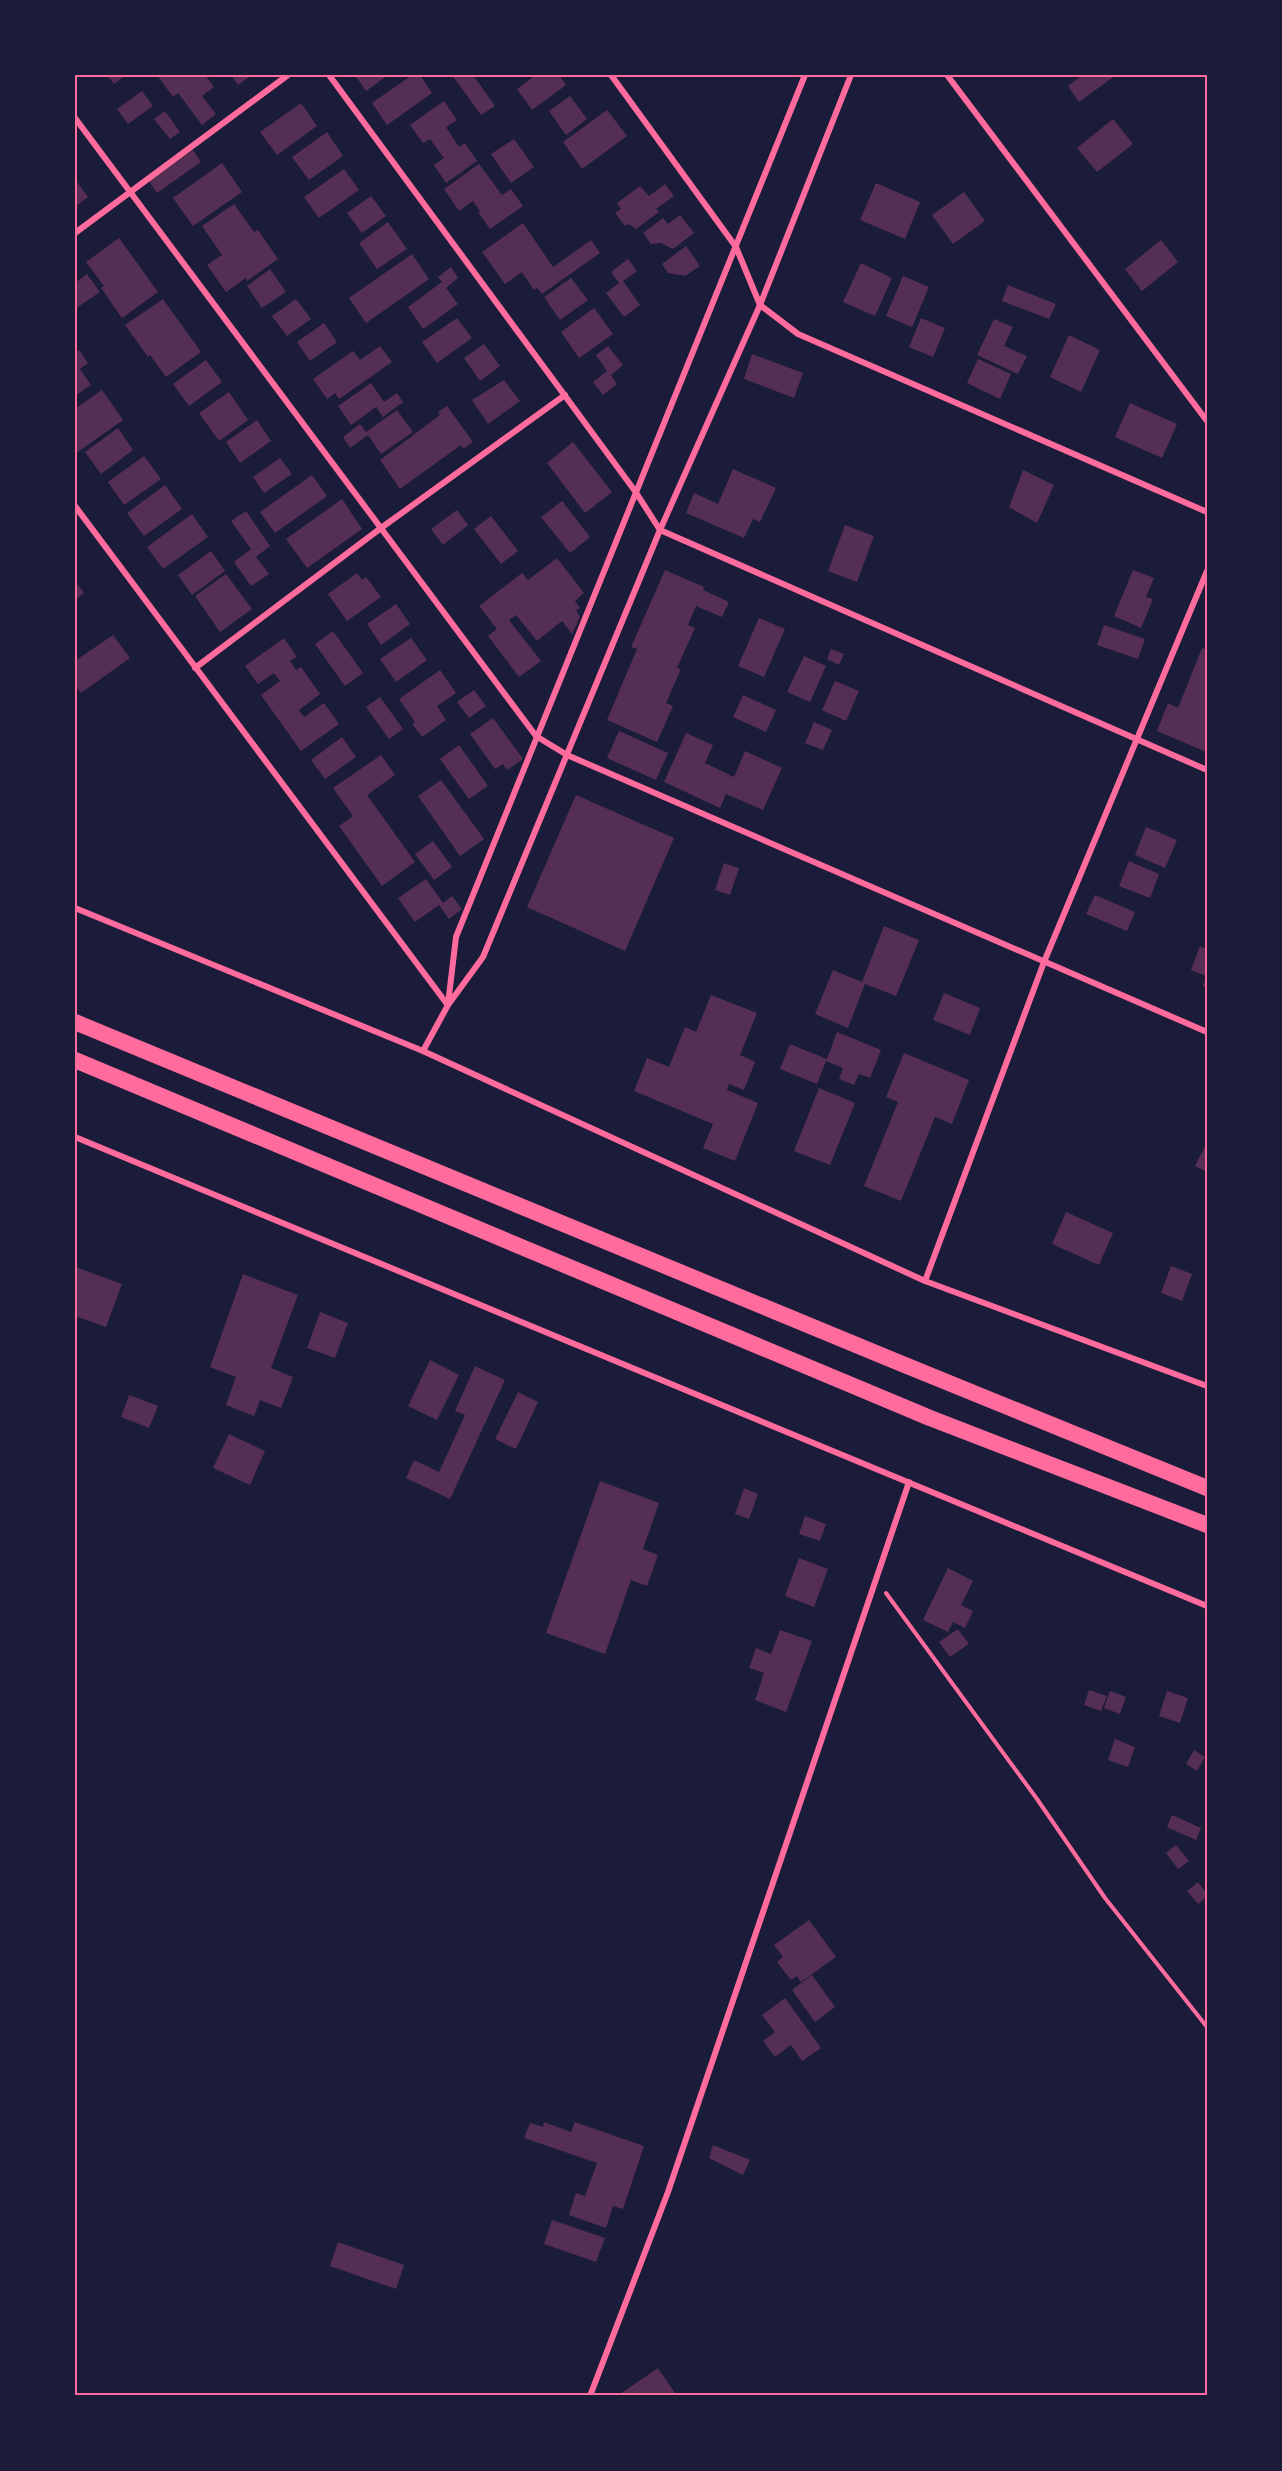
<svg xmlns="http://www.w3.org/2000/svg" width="1282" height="2471" font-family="Mulish,sans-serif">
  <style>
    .building { fill: #542f53 }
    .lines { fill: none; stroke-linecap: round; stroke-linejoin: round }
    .path { stroke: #ff6b9d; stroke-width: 4 }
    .minor { stroke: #ff6b9d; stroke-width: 6 }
    .trunk { stroke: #ff6b9d; stroke-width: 16 }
    .neatline { fill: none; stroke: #ff6b9d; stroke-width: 2 }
  </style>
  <rect width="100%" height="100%" fill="#1b1b3a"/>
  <g class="building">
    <polygon points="107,75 126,75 114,84"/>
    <polygon points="157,75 205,75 214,87 202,96 216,114 202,125 178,93 173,97"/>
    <polygon points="231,75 252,75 238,85"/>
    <polygon points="355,75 388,75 366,91"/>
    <polygon points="412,75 420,75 432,93 387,125 372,103"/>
    <polygon points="452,75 473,75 495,106 481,115"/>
    <polygon points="536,75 559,75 566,85 532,110 517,89"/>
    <polygon points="1083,75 1116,75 1079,102 1068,86"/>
    <polygon points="142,91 153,106 128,124 117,109"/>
    <polygon points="570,96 587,119 566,135 549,111"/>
    <polygon points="444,101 457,120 446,127 459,147 465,143 477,161 446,183 434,165 444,158 430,139 423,143 410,125"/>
    <polygon points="301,103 317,126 277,155 260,132"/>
    <polygon points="607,110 627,136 582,169 563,142"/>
    <polygon points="165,111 180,132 170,139 154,119"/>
    <polygon points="1113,119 1133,144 1097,172 1077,148"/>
    <polygon points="327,132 343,156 309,180 292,157"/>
    <polygon points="514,139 534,167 511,183 491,154"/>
    <polygon points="193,150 201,162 157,193 149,181"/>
    <polygon points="222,163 242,192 193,226 173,198"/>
    <polygon points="479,164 502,195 511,189 523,206 490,229 478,212 480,211 473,201 459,211 444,189"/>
    <polygon points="344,169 359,190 319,218 304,197"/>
    <polygon points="75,179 88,197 75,207"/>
    <polygon points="876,183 920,202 905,239 860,220"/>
    <polygon points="665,184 674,196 656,209 659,212 636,229 628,224 625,226 615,213 621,209 617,203 640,186 649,196"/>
    <polygon points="964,192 985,221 953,244 932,215"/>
    <polygon points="371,196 386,216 362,233 347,213"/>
    <polygon points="234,204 254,232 258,230 278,259 247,281 246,278 226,292 207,265 222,255 202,226"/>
    <polygon points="680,215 694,233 673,249 661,243 651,244 643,233 663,218 668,224"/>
    <polygon points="388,222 407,249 377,269 359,243"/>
    <polygon points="523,223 553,267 591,240 600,253 542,294 537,288 534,290 522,272 505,284 482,252"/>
    <polygon points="119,238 158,292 122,318 101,288 104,286 86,262"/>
    <polygon points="1161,240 1178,262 1142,291 1125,269"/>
    <polygon points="686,246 700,266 685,276 668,273 662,264"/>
    <polygon points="412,254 429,279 366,323 349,298"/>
    <polygon points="628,259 637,271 623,281 640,305 624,317 606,293 619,283 611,272"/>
    <polygon points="861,263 892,278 875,316 843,302"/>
    <polygon points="451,267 458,278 446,288 458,304 423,329 408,307 442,282 438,277"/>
    <polygon points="270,269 286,292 262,308 247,286"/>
    <polygon points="87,274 100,292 75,309 75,283"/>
    <polygon points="903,276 929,287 912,327 886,316"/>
    <polygon points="571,278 588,300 560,320 544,297"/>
    <polygon points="1008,285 1056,304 1049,319 1002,301"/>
    <polygon points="163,299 201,352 166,377 150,355 148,357 125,325"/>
    <polygon points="296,299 311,319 287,336 272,316"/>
    <polygon points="594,308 613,334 579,358 561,332"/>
    <polygon points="457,318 472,338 437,363 422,342"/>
    <polygon points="921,318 945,328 933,357 909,347"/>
    <polygon points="994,319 1013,327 1004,346 1027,356 1018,374 977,355"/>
    <polygon points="324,323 337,342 310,361 297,342"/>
    <polygon points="1069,335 1100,350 1081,392 1050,377"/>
    <polygon points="484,344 500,366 480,381 464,358"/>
    <polygon points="380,346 392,362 339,399 335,393 327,399 313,379 353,351 360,360"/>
    <polygon points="608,346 623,365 611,375 617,384 603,395 593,382 607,371 596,355"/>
    <polygon points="79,350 88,363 80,369 91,385 75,396 75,353"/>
    <polygon points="752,354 803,373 794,398 744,379"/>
    <polygon points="978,359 1011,374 1000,399 967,383"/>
    <polygon points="206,360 222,382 189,406 173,384"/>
    <polygon points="504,380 520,401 488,424 472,400"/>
    <polygon points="371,383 384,402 397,393 403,402 383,417 376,407 351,425 338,406"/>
    <polygon points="102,390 123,420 75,454 75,409"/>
    <polygon points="229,392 248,420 219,441 199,413"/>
    <polygon points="1130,403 1177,424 1162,458 1115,437"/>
    <polygon points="447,406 473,442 463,449 461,445 400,489 380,460 440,415 438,412"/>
    <polygon points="397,410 413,432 381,454 368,435 350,448 343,437 360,424 366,432"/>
    <polygon points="257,420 271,441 240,463 226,442"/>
    <polygon points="118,428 133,450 101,474 85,452"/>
    <polygon points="573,442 612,492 585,513 547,463"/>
    <polygon points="144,456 161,479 124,505 108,482"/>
    <polygon points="280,458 292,474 264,493 253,477"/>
    <polygon points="733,469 776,488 760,522 753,519 744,538 686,513 694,493 718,504"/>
    <polygon points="1023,470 1054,485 1037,523 1009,507"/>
    <polygon points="312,475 327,496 275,533 260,512"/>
    <polygon points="165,485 182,509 144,536 127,513"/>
    <polygon points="342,499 362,529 307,568 286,539"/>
    <polygon points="562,501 590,537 570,553 541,517"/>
    <polygon points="457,510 468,525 443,545 431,529"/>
    <polygon points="246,511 270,546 256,557 269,574 251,586 234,562 251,549 231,521"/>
    <polygon points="192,514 208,537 163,569 147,547"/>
    <polygon points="491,516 518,551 501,564 474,529"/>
    <polygon points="845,525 874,536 857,582 828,571"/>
    <polygon points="211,551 225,571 192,595 178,575"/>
    <polygon points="557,558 584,593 575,601 580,608 576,610 580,617 572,634 562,621 537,641 516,615 509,620 541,661 519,677 488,636 497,629 479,606 522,573 528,580"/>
    <polygon points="665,570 704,587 703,590 729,602 722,617 696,606 688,625 695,628 677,668 681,669 666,703 673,706 657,742 607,720 637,649 631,647"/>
    <polygon points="1133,570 1154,578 1146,597 1153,599 1141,628 1114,616"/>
    <polygon points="357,573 362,580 366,577 381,597 347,621 328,594"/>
    <polygon points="226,574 252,609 220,632 195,596"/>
    <polygon points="75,581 84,593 75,600"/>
    <polygon points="396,604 410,624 381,645 367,624"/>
    <polygon points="759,618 785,629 764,677 738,666"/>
    <polygon points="1104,625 1145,639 1138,659 1097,645"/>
    <polygon points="333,631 363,673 345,686 315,644"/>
    <polygon points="113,635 130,658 81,693 75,685 75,661"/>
    <polygon points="284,638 297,657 290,661 296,670 301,667 320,694 299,710 304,717 324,703 339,724 301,751 261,695 280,681 274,673 258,684 245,666"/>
    <polygon points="411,638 427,660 396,682 380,659"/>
    <polygon points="1202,648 1207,650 1207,744 1204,751 1157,731 1168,703 1178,708"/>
    <polygon points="831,649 844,654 839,665 827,659"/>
    <polygon points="804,656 826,666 810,702 787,692"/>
    <polygon points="440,670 456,693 437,706 446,720 422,737 412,724 415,722 399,699"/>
    <polygon points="835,681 859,691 846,721 822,710"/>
    <polygon points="474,690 486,706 469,718 457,702"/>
    <polygon points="743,695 776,710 766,732 733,717"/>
    <polygon points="380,697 403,729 389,739 366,707"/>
    <polygon points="493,718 523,759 507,770 503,764 495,769 470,734"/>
    <polygon points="814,722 832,730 823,750 805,743"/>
    <polygon points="619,731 668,753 656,780 607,758"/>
    <polygon points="686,733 713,745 705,763 734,777 745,751 782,768 763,810 726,794 720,808 664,782"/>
    <polygon points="342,737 356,757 325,779 311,760"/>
    <polygon points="459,745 488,786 469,799 440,759"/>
    <polygon points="381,755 395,775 367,795 415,862 382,886 339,826 353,816 333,788"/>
    <polygon points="441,780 484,839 460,856 418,796"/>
    <polygon points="576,795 674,838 625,951 527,907"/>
    <polygon points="1146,827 1177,840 1165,868 1135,855"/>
    <polygon points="433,841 452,867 434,880 415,854"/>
    <polygon points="1129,861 1159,874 1150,898 1119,886"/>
    <polygon points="724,863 739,868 730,895 715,890"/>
    <polygon points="426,879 443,903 452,896 462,909 449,919 439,905 415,922 398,898"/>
    <polygon points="1095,895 1135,912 1127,931 1086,914"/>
    <polygon points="884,926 919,940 896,996 865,984 848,1028 815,1014 833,970 862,982"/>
    <polygon points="1200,946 1207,949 1207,988 1203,986 1206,976 1191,970"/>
    <polygon points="944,993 980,1008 970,1035 933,1020"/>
    <polygon points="711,995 757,1013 740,1055 755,1062 744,1090 729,1084 727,1090 758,1103 735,1161 703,1148 713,1124 634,1091 647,1058 669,1067 685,1027 696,1032"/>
    <polygon points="837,1032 881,1050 870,1078 859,1074 854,1085 839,1079 843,1068 826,1061 817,1084 780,1069 790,1044 827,1059"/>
    <polygon points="904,1053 969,1080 952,1124 935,1117 901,1201 864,1186 898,1102 886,1097"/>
    <polygon points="819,1088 855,1103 830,1165 794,1151"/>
    <polygon points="1207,1142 1207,1172 1195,1166"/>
    <polygon points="1066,1212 1113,1233 1099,1265 1052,1244"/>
    <polygon points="1171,1266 1192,1274 1182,1301 1161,1293"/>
    <polygon points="75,1267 122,1284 106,1327 75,1316"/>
    <polygon points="243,1274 298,1295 271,1368 293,1377 281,1408 260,1400 254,1416 226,1405 236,1377 210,1367"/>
    <polygon points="320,1312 348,1323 335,1358 307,1348"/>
    <polygon points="430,1360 459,1375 437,1420 408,1406"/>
    <polygon points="475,1366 505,1380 450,1499 406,1478 414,1460 439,1472 465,1415 455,1411"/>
    <polygon points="518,1392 538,1402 516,1449 495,1439"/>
    <polygon points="129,1395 158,1406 149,1428 121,1417"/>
    <polygon points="229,1434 265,1451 250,1485 213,1468"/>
    <polygon points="600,1481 659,1503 643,1549 658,1555 647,1586 631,1580 605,1654 546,1633"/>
    <polygon points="744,1488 758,1494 749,1519 735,1514"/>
    <polygon points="805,1516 826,1524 820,1541 799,1534"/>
    <polygon points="799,1558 828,1569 814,1607 785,1596"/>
    <polygon points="948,1568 973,1581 961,1605 973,1611 965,1628 953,1622 948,1632 923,1620"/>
    <polygon points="958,1629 969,1644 950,1657 939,1642"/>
    <polygon points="780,1630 812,1641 786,1712 755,1700 764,1673 749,1668 756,1648 771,1654"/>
    <polygon points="1089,1690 1107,1696 1101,1711 1084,1705"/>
    <polygon points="1110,1691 1126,1697 1120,1714 1104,1708"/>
    <polygon points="1167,1691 1188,1698 1180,1723 1159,1716"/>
    <polygon points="1115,1739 1135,1747 1128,1767 1108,1760"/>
    <polygon points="1194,1750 1205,1757 1197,1771 1186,1764"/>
    <polygon points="1172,1815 1201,1828 1196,1840 1167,1827"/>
    <polygon points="1176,1845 1189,1861 1178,1869 1166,1853"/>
    <polygon points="1198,1882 1207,1894 1207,1897 1198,1904 1187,1891"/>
    <polygon points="809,1920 836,1957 801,1982 797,1976 791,1980 777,1962 783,1957 774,1945"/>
    <polygon points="812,1975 835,2007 815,2022 792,1990"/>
    <polygon points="785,1998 821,2048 802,2061 791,2045 775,2057 763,2041 775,2032 762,2015"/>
    <polygon points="544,2122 571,2132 575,2122 644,2146 623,2209 613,2206 606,2228 569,2215 576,2193 585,2196 597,2163 524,2138 530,2123 543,2127"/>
    <polygon points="713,2145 750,2160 743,2175 709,2158"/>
    <polygon points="552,2220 605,2238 596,2262 544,2244"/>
    <polygon points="338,2242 404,2265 396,2289 330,2266"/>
    <polygon points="658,2368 677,2396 617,2396"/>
  </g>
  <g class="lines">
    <polyline class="path" points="886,1593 1037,1799 1105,1898 1207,2027"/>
    <g class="minor">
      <polyline points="329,75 635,491 660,530 1207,770"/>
      <polyline points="611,75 736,247 760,305 798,334 1207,512"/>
      <polyline points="947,75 1207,421"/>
      <polyline points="75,118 536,736 567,755 1207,1032"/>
      <polyline points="75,233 288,75"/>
      <polyline points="75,506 447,1004"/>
      <polyline points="195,668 381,528 565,395"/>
      <polyline points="75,908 423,1051 925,1281 1207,1386"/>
      <polyline points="448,1004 456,937 805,75"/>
      <polyline points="423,1051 448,1005 483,957 660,530 760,305 851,75"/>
      <polyline points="75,1137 1207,1606"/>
      <polyline points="925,1281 1044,962 1207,571"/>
      <polyline points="590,2396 668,2192 909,1482"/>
    </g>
    <g class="trunk">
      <polyline points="75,1022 895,1361 1207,1488"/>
      <polyline points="75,1060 930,1418 1207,1525"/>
    </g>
  </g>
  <rect width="1282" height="2471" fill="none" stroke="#1b1b3a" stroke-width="153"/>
  <rect x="76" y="76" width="1130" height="2318" class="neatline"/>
</svg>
